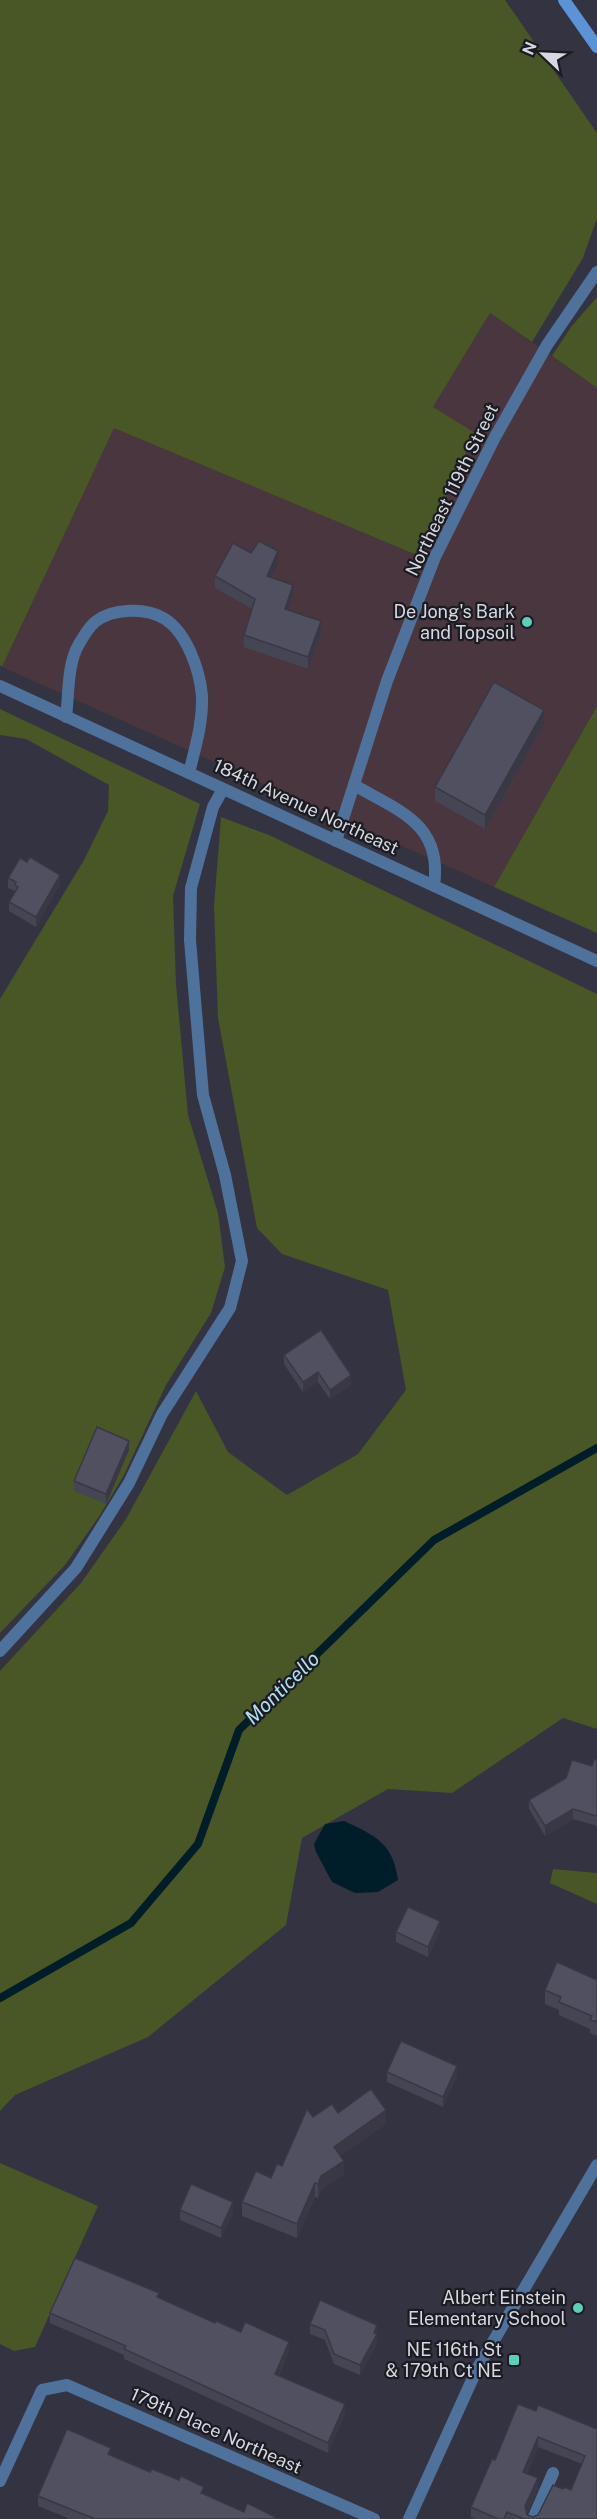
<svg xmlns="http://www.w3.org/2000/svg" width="597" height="2519" font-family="'Public Sans',sans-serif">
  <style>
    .commercial { fill: #49363e }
    .green { fill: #495625 }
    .water { fill: #001e29 }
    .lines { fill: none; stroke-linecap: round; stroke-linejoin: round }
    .stream { stroke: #001e29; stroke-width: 8 }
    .service { stroke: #4f729c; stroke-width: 12 }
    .minor { stroke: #4f729c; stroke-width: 12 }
    .tertiary { stroke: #4f729c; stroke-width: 12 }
    .secondary { stroke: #5b94d6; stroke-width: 12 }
    .wall { fill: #464553; fill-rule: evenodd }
    .shaded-wall { fill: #393844 }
    .building { fill: #515061; stroke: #393844; stroke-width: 1.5; fill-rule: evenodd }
    .poi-dot { fill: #5cceba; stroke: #1b1b22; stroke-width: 2 }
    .labels { text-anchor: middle; stroke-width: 4.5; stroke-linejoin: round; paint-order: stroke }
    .street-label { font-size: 18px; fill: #d7d7e1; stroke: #1b1b22 }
    .poi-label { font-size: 18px; fill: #d7d7e1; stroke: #1b1b22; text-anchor: end }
    .water-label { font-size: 20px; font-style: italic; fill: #afe0f2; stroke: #1b1b22 }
  </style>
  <rect width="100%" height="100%" fill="#333342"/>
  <polygon class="commercial" points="490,313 597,388 597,706 494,887 2,667 113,427 419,556 433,407"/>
  <g class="green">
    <polygon points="0,0 505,0 597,133 597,218 583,258 532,342 490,313 433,407 475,433 419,556 114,428 2,667 0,665"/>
    <polygon points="597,297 597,388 552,356 571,327"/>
    <polygon points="597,706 597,933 494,887"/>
    <polygon points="0,709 200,804 173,896 176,984 188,1115 218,1213 225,1267 211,1313 166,1385 123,1477 98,1518 65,1565 0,1633 0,999 84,860 108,811 109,785 26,739 0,735"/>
    <polygon points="221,817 269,835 597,994 597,1729 563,1718 452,1793 388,1789 302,1838 286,1925 148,2037 15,2095 0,2111 0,1671 81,1583 126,1519 196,1391 228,1452 287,1495 358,1454 406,1390 388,1290 282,1254 257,1228 218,1018 214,906"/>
    <polygon points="553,1869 597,1873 597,1904 550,1883"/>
    <polygon points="0,2163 98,2206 35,2347 14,2351 0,2344"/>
  </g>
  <path class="water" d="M344,1821C376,1836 393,1843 398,1880L378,1892L355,1893L332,1882L316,1852L314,1844L325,1824Z"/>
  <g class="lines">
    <polyline class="stream" points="0,1998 131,1923 198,1844 239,1730 434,1540 597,1448"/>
    <g class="service">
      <path d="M66,717C69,694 67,664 79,644C83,637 89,627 95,622C112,608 146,607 165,619C187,633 200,671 202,696C203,723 195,748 189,773"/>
      <path d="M354,785C399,811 443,824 434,886"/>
      <polyline points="0,1651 76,1568 129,1483 162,1414 230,1308 242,1261 225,1175 203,1095 190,940 191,888 213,807 223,789"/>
      <polyline points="533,2519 553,2473"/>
    </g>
    <g class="minor">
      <polyline points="0,686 597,961"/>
      <polyline points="336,841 387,681 435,557 495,437 547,345 597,272"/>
      <polyline points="0,2481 42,2390 67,2385 374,2519"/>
    </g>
    <polyline class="tertiary" points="409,2519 477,2369 597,2165"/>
    <polyline class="secondary" points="564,0 597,47"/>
  </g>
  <g class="wall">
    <polygon points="251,553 278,563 272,578 293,597 289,610 321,633 308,669 244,647 244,635 252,609 215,588 215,576"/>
    <polygon points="544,724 485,829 435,801 435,787"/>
    <polygon points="8,878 60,884 36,927 9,911 9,902 15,891 8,888"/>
    <polygon points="284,1355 351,1385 330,1399 318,1382 303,1392 284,1364"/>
    <polygon points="129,1450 106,1504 74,1491 74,1481"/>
    <polygon points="597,1760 597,1826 573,1819 545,1836 529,1809 529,1800 592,1766"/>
    <polygon points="440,1931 428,1957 396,1942 396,1932"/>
    <polygon points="597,1980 597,2036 590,2033 590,2029 559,2015 559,2010 545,2004 545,1990"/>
    <polygon points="387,2072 457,2076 443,2107 387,2082"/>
    <polygon points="338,2113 386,2124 340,2156 344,2174 321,2190 318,2198 315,2197 297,2238 242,2216 242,2202 271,2178 282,2166 313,2117"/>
    <polygon points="180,2210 233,2212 221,2238 180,2220"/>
    <polygon points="159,2298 215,2323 289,2351 279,2375 345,2414 328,2453 124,2359 124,2355 50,2323 50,2313"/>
    <polygon points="310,2324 377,2335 377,2344 360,2375 334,2364 325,2340 310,2334"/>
    <path d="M536,2411L597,2429V2519H475L471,2517V2507L495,2460ZM538,2447L582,2464L571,2490L563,2489L538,2515L533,2517L527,2515V2513L538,2488L527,2474Z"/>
    <polygon points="111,2456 244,2512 279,2519 70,2519 38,2506 38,2496"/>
  </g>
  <g class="shaded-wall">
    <polygon points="278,551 278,563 267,588 267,576"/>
    <polygon points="293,585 293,597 285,621 285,609"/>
    <polygon points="321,621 321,633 308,669 308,657"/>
    <polygon points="544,710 544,724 485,829 485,815"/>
    <polygon points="60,875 60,884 36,927 36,917"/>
    <polygon points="318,1372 318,1382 303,1392 303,1382"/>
    <polygon points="351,1375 351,1385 330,1399 330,1390"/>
    <polygon points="129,1441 129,1450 106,1504 106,1494"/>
    <polygon points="573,1809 573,1819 545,1836 545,1826"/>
    <polygon points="440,1921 440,1931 428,1957 428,1947"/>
    <polygon points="457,2066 457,2076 443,2107 443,2097"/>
    <polygon points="386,2110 386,2124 334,2161 334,2147"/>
    <polygon points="344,2161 344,2174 321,2190 318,2198 318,2184 321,2176"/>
    <polygon points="315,2183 315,2197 297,2238 297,2224"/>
    <polygon points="233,2202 233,2212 221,2238 221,2228"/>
    <polygon points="377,2325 377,2344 360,2375 360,2365"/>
    <polygon points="289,2342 289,2351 275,2383 275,2374"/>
    <polygon points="345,2404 345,2414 328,2453 328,2443"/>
    <polygon points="538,2437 538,2447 523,2482 523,2472"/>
    <polygon points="538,2478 538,2488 525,2516 525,2506"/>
  </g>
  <g class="building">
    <polygon points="259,541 278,551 267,576 293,585 285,609 321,621 308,657 244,635 255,599 215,576 233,543 251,553"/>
    <polygon points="494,682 544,710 485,815 435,787"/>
    <polygon points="30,857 60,875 36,917 9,902 18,887 15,885 16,882 8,878 20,858 27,862"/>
    <polygon points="321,1330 351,1375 330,1390 318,1372 303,1382 284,1355"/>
    <polygon points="97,1427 129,1441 106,1494 74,1481"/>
    <polygon points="594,1759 597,1760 597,1816 573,1809 545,1826 529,1800 566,1778 572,1760 592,1766"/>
    <polygon points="408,1907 440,1921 428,1947 396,1932"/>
    <polygon points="557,1962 597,1980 597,2022 590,2020 592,2016 559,2002 561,1997 545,1990"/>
    <polygon points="401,2041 457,2066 443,2097 387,2072"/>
    <polygon points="371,2089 386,2110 334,2147 344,2161 321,2176 318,2184 315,2183 297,2224 242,2202 256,2171 271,2178 277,2164 282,2166 307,2109 313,2117 332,2104 338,2113"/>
    <polygon points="191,2184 233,2202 221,2228 180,2210"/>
    <polygon points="75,2258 159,2293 157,2297 215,2323 216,2321 241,2332 245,2322 289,2342 275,2374 345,2404 328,2443 124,2349 126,2346 50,2313"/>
    <polygon points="320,2300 377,2325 374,2333 377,2334 360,2365 334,2354 325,2330 310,2324"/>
    <path d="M518,2404L536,2411L538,2405L597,2429V2519H524L507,2512L504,2519H498L471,2507L492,2459L495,2460ZM538,2437L585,2456L571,2490L564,2487L563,2489L553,2485L538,2515L533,2517L527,2515L525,2506L538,2478L523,2472Z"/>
    <polygon points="67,2429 111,2448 108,2454 150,2472 152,2469 179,2480 181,2476 204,2487 201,2493 244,2512 247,2503 279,2519 95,2519 38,2496"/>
  </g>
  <g class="poi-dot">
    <circle cx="527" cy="622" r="6"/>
    <circle cx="578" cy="2308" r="6"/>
    <rect x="508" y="2354" width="12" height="12" rx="3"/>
  </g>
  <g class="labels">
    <g class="street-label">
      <text transform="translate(452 490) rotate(-64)" y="6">Northeast 119th Street</text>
      <text transform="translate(306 807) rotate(25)" y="6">184th Avenue Northeast</text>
      <text transform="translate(216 2431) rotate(24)" y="6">179th Place Northeast</text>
    </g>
    <g class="poi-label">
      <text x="515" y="618">De Jong's Bark<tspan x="515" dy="21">and Topsoil</tspan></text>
      <text x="566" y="2304">Albert Einstein<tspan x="566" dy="21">Elementary School</tspan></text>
      <text x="502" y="2356">NE 116th St<tspan x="502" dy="21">&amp; 179th Ct NE</tspan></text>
    </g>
    <g class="water-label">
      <text transform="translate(282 1688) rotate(-44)" y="7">Monticello</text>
    </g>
  </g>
  <g transform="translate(543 54) rotate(293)" stroke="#1b1b22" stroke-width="4.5" paint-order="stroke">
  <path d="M0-4.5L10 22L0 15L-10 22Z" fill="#d7d7e1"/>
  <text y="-9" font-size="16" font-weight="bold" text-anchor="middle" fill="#d7d7e1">N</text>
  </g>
</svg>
